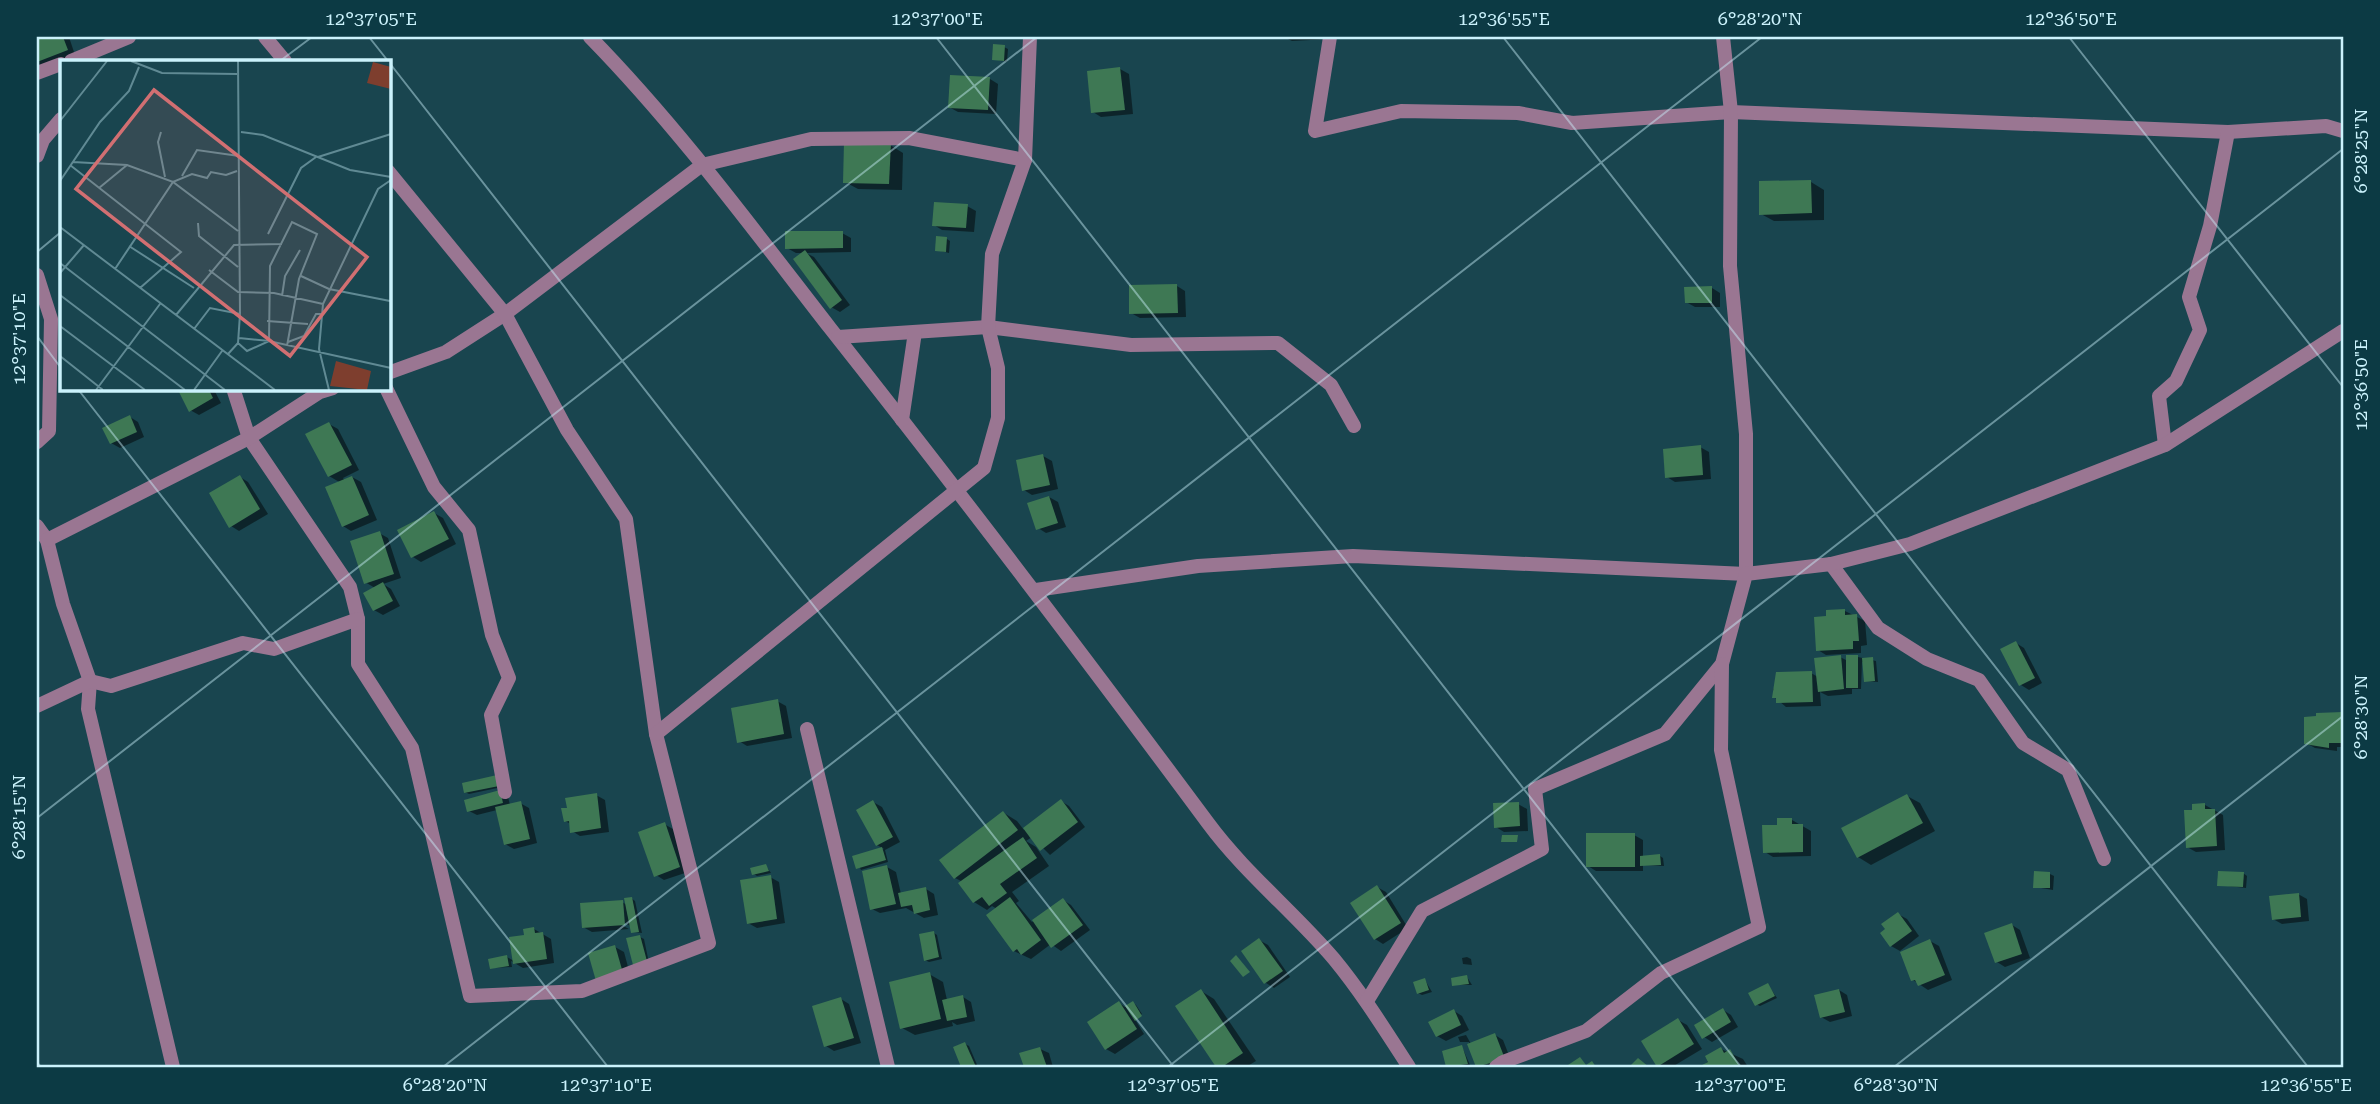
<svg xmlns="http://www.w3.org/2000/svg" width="2380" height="1104" font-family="'Roboto Serif',serif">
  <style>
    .shadow { fill: #0007 }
    .building { fill: #3e7854 }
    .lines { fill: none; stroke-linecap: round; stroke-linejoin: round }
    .minor { stroke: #9a7692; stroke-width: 14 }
    .ticks { fill: none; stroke: #cbf2fc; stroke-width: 2; stroke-opacity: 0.45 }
    .inset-road { fill: none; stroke: #608a94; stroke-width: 2 }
    .view { fill: #d26f72; fill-opacity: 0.15; stroke: #d26f72; stroke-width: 3.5 }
    .inset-edge { fill: none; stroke: #cbf2fc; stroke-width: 3.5 }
    .neatline { fill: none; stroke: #cbf2fc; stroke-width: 2.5 }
    .ticks-label { font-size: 18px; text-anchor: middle; fill: #cbf2fc }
  </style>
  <rect width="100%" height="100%" fill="#19454f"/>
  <g class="shadow">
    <polygon points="37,37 69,37 75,55 43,67 37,63"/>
    <polygon points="1284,37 1329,37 1329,39 1292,41"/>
    <polygon points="1004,47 1008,49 1007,62 994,59"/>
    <polygon points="1120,69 1129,74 1133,114 1101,117 1093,112"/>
    <polygon points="951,77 990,79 998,84 996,114 958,112 949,107"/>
    <polygon points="890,145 903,153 902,190 858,189 845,182"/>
    <polygon points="1811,182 1824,190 1824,220 1774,221 1761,214"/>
    <polygon points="967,206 976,211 974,232 942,230 934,225"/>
    <polygon points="842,233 851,238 851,252 806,253 814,257 850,305 840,312 831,307 805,253 796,253 787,248"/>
    <polygon points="947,239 950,241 949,253 937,250"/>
    <polygon points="1177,286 1185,291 1186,317 1140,318 1131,313"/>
    <polygon points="1712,288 1720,293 1720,307 1695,307 1686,302"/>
    <polygon points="179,388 213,388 221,403 199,415 190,410"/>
    <polygon points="130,417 138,422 144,437 120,448 111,443"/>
    <polygon points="329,424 338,429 359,470 343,478 345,481 352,477 361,482 377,520 351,531 343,526 341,483 329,476"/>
    <polygon points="1700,447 1709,452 1711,479 1675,482 1667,477"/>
    <polygon points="1043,456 1052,461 1058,489 1032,495 1024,490"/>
    <polygon points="240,477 248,482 268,514 239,531 231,526"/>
    <polygon points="1049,497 1058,502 1066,527 1046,533 1038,528"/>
    <polygon points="434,513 443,518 456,544 421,562 413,557"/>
    <polygon points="379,533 388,538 401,578 383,584 391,589 400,606 383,615 374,610 375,588 365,582"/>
    <polygon points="1845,611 1865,621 1867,645 1861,646 1861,653 1826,655 1818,650"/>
    <polygon points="2016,643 2024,648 2042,683 2029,690 2021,685"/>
    <polygon points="1838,656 1848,661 1858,657 1876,661 1878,682 1866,681 1864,662 1862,662 1861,689 1852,689 1852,694 1828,696 1820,692 1821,706 1786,707 1774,697 1773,689 1811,673 1818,677"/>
    <polygon points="777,701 786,706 792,738 747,746 739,741"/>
    <polygon points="2318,714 2343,714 2343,747 2337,747 2337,751 2315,748 2306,743"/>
    <polygon points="501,779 502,787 469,794 465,792"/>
    <polygon points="596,795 605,800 609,832 580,836 572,831 571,824 565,821 569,809"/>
    <polygon points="1907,796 1920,803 1935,831 1871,865 1858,857"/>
    <polygon points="508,797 510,805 520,803 529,808 537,843 514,849 505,844 497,810 477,815 469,811 466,801"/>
    <polygon points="1061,801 1069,806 1085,827 1050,855 1032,837 1026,841 1036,847 1049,866 1012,892 1019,901 1016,903 1032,922 1063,900 1071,905 1090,930 1061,951 1051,944 1031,959 1014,951 997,909 992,906 987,910 974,902 963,882 955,878 1004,813 1017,821 1024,830"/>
    <polygon points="873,802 882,807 900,842 885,850 888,862 861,870 855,857 884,849 877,845"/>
    <polygon points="1518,804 1527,809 1528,831 1504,832 1496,827"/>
    <polygon points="2205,805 2223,815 2225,850 2196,852 2187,847"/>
    <polygon points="1792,820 1811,831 1811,856 1773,857 1765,852 1779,826"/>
    <polygon points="664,824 673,829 688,872 664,880 656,875"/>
    <polygon points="1634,835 1643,840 1643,857 1660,856 1663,858 1664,866 1643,865 1643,871 1596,871 1588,866"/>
    <polygon points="766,866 771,873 757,876 754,874"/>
    <polygon points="887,867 896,872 901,894 926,889 934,894 938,915 924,918 906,908 880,913 872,909"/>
    <polygon points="2243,873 2247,876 2246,888 2219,885"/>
    <polygon points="2050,874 2054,876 2053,890 2035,887"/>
    <polygon points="770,877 779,882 785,923 757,928 748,923"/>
    <polygon points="1377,887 1386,892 1408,928 1383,944 1375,939"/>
    <polygon points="2298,894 2307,899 2309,921 2282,924 2273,919"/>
    <polygon points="631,898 635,901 642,933 633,932 632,927 618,919 616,922 629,929 592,932 583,927 622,902 627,905"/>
    <polygon points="1898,914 1907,919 1919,936 1900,951 1891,946"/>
    <polygon points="2012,925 2020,930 2030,958 2005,967 1997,962"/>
    <polygon points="534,929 551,939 554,963 523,968 511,961 512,967 491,968 507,957 514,961"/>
    <polygon points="934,933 937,935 942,959 929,962 925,960"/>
    <polygon points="640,937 644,939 649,963 634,964"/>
    <polygon points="1259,940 1268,945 1290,977 1274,988 1266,983 1243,951"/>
    <polygon points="1930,941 1939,946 1952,980 1928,990 1913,980"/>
    <polygon points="615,947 624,952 631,978 598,980"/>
    <polygon points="1467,957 1471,959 1472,965 1463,964 1462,958"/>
    <polygon points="929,974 943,982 947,1000 963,997 971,1002 975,1021 957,1025 952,1022 953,1026 915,1035 902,1028"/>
    <polygon points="1467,977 1472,985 1453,985"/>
    <polygon points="1425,980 1432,992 1422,995 1418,993"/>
    <polygon points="1768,985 1777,998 1760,1006 1756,1004"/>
    <polygon points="1839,990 1847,995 1852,1016 1830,1022 1821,1017"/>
    <polygon points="1201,991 1214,999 1256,1061 1246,1067 1218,1067 1178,1006"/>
    <polygon points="841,999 849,1004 861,1043 834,1051 826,1046"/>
    <polygon points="1119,1003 1125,1007 1133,1003 1136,1005 1142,1014 1134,1018 1144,1034 1115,1054 1106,1049 1089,1023"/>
    <polygon points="1723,1010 1731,1015 1738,1027 1712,1042 1704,1037"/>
    <polygon points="1454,1011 1462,1016 1469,1030 1446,1041 1437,1036"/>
    <polygon points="1678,1020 1687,1025 1702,1049 1672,1067 1661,1067 1658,1066"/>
    <polygon points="1466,1035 1471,1044 1495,1035 1503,1040 1512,1063 1501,1067 1478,1067 1469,1042 1460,1042 1458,1037"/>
    <polygon points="965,1044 969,1046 978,1067 963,1067 955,1048"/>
    <polygon points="1462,1047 1470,1065 1448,1067 1444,1053"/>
    <polygon points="1040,1049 1049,1053 1053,1067 1026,1067 1022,1055"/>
    <polygon points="1721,1049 1743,1059 1748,1067 1702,1067"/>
  </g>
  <g class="building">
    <polygon points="37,37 63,37 68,50 37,62"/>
    <polygon points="993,44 1005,45 1004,61 992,60"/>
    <polygon points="1120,67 1125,110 1091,113 1087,71"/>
    <polygon points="950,75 990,77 988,110 948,108"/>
    <polygon points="844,142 891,143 889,184 843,183"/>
    <polygon points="1811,180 1812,213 1759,215 1759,181"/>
    <polygon points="934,202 968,204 966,228 932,226"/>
    <polygon points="785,231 843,231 843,248 785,249"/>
    <polygon points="936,236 947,237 946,252 935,251"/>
    <polygon points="805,250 842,300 830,309 793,259"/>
    <polygon points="1177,284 1178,313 1129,314 1129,285"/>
    <polygon points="1712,286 1712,303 1685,303 1684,287"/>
    <polygon points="177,388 208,388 213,398 189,412"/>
    <polygon points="130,415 137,432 110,444 102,428"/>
    <polygon points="329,422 352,465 328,477 305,434"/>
    <polygon points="1701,445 1703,475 1665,478 1663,449"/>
    <polygon points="1043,454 1050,485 1022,491 1016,460"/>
    <polygon points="240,475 260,509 229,528 209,493"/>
    <polygon points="352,476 369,515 342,527 325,487"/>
    <polygon points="1049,496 1058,523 1036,530 1027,503"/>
    <polygon points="434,511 449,539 411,558 397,530"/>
    <polygon points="380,531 394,574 364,584 350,541"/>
    <polygon points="383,582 393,601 373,611 363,593"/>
    <polygon points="1845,609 1845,615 1857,614 1859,641 1853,641 1853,649 1816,651 1814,617 1826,616 1826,610"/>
    <polygon points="2016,641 2035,678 2019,686 2000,649"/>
    <polygon points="1841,655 1844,689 1818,692 1814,658"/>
    <rect x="1846" y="655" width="12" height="33"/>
    <polygon points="1873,657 1875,681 1864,682 1862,658"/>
    <polygon points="1812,671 1813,702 1776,703 1776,698 1772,698 1776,672"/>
    <polygon points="778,699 784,734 737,743 731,708"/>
    <polygon points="2343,712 2343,743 2329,743 2329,748 2304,744 2304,717 2316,716 2316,713"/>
    <polygon points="497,775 499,786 464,793 462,783"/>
    <polygon points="500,790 503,803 467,812 464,800"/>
    <polygon points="597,793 601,828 570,833 569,821 564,822 561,808 567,808 565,798"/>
    <polygon points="1907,794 1923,823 1857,858 1841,828"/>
    <polygon points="1061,799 1078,822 1040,851 1023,828"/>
    <polygon points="873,800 893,837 876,846 856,810"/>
    <polygon points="521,801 530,839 504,845 495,807"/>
    <polygon points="1519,802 1520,826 1494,828 1493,803"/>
    <polygon points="2205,803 2205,809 2215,809 2217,846 2186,848 2184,810 2192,810 2192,804"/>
    <polygon points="1003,811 1018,830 954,879 939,860"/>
    <polygon points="1777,818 1792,818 1792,824 1803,824 1803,852 1763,853 1762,825 1777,825"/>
    <polygon points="665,822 680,867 654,877 638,832"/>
    <rect x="1586" y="833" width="49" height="34"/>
    <polygon points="1502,835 1518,835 1517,842 1501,842"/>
    <polygon points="1023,837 1037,858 1000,884 1007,893 989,906 982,897 973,903 958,883"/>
    <polygon points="882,847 886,860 856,869 852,856"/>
    <polygon points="1660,854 1661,865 1640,866 1640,856"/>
    <polygon points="766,864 769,871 752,875 750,868"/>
    <polygon points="887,865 896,904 870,910 862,871"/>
    <polygon points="2034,871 2050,872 2050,888 2033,888"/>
    <polygon points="2218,871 2244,872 2243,887 2217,886"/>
    <polygon points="771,875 777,919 747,924 740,880"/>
    <polygon points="1377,885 1401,923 1374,940 1350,903"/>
    <polygon points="926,887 930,910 914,914 912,905 901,907 898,893"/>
    <polygon points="2299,893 2301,917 2272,920 2269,896"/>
    <polygon points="632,897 639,932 631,933 624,898"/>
    <polygon points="1010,897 1041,940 1021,955 1017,949 1013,952 986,915"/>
    <polygon points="1063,898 1083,925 1051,948 1032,920"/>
    <polygon points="623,900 625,925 582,928 580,903"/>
    <polygon points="1898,912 1912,931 1890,947 1880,933 1885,929 1881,924"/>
    <polygon points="2012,923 2022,954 1995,963 1984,933"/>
    <polygon points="534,927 535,933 543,932 547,959 513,964 509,937 524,935 523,929"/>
    <polygon points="934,931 939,957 924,961 919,934"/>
    <polygon points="640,935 647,961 633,965 626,938"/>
    <polygon points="1259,938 1283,971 1264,984 1241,951"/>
    <polygon points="1930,939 1945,975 1918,986 1915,980 1911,981 1900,952"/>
    <polygon points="615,945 623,973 596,981 588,953"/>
    <polygon points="507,955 509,966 490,969 488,959"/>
    <polygon points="1236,955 1250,972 1243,977 1230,961"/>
    <polygon points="930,972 941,1019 900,1029 889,982"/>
    <polygon points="1467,975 1469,984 1452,986 1451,978"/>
    <polygon points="1425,978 1429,990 1417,994 1413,982"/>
    <polygon points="1768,983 1775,996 1755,1006 1748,993"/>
    <polygon points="1201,989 1243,1053 1222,1067 1216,1067 1175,1006"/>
    <polygon points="1839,989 1845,1012 1820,1018 1814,995"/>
    <polygon points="963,995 967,1017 947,1021 942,1000"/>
    <polygon points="841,997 854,1038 824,1047 812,1006"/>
    <polygon points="1119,1001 1137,1029 1105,1050 1087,1022"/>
    <polygon points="1133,1001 1142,1016 1135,1021 1125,1006"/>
    <polygon points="1723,1008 1731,1022 1702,1039 1694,1025"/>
    <polygon points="1454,1009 1461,1025 1436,1037 1428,1022"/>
    <polygon points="1678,1018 1694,1044 1657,1067 1641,1041"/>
    <polygon points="1495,1033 1505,1059 1476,1067 1467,1044"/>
    <polygon points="965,1042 976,1067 961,1067 953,1047"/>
    <polygon points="1462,1045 1468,1064 1446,1067 1442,1051"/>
    <polygon points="1040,1047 1047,1067 1024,1067 1019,1053"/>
    <polygon points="1721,1047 1724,1053 1730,1049 1740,1067 1698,1067 1708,1062 1705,1056"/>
    <polygon points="1580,1057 1586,1065 1592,1061 1596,1067 1565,1067"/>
    <polygon points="1638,1058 1649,1067 1629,1067"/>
  </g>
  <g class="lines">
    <g class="minor">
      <polyline points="265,37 285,61"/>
      <path d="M590,37C678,127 753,229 830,328C959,491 1084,656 1208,823C1244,872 1294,912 1334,959C1362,993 1385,1030 1409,1067"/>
      <polyline points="1330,37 1315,131 1401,111 1518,113 1572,123 1731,112 2228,132 2326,126 2343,131"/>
      <polyline points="71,61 129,37"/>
      <polyline points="37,73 61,64"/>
      <polyline points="37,156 43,140 61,119"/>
      <polyline points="37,275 51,319 49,431 37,442"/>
      <polyline points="838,337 988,327 1131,345 1278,343 1331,385 1354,426"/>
      <polyline points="388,373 446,352 505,314 702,165 811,139 909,138 1025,160"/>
      <polyline points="233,388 249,438 350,587 358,619 358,664 412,748 470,996 582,991 709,943 656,734 626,519 567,430 505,314 388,171"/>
      <polyline points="386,388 434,487 469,530 492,635 509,678 491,715 505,792"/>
      <polyline points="902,420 915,332"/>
      <polyline points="2165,445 2159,396 2176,381 2200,330 2189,297 2210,226 2228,132"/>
      <polyline points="37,526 47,540 63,604 90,681 88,709 173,1067"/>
      <polyline points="47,540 249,438 320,392 333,388"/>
      <polyline points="1831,564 1878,628 1927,659 1979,680 2023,743 2068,770 2104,859"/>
      <polyline points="1036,590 1198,566 1353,556 1746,574 1746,434 1730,266 1731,112 1723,37"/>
      <polyline points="37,706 90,681 111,686 243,643 274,649 358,619"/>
      <polyline points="807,729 888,1067"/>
      <polyline points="656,734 984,468 998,418 998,368 988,327 992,254 1025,160 1030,37"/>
      <polyline points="1367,1001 1422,911 1542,849 1535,789 1665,734 1722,664 1746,574 1831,564 1910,544 2165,445 2343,331"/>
      <polyline points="1496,1067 1503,1062 1586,1031 1661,973 1759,927 1721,750 1722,664"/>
    </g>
  </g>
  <path class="ticks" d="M369,37L388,61M936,37L1741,1067M1503,37L2308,1067M2069,37L2343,387M280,61L312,37M388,61L1174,1067M37,252L61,232M37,336L61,368M77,388L608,1067M37,818L1037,37M37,1062L41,1067M443,1067L1762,37M1168,1067L2343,149M1894,1067L2343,716"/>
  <g transform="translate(60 60)">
    <rect width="331" height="331" fill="#19454f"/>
    <path d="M313,2L331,7V29L307,23ZM276,301L311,311L307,330L270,326Z" fill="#7e3e2e"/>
    <path class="inset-road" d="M71,1L102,13L177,14M0,61L47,1M101,72L98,82L105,117M181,72L203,75L290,110L331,117M258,97L331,74M13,102L67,105L113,122L132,114L147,118L151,112L166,115L177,111M10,105L121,192L80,228M122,116L137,90L179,96M0,121L40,62L69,31L79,7M39,128L67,105M138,163L139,176L178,207M0,167L215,330M208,174L241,108L256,97M69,186L134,228M0,203L165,330M55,209L113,122L178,171M149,210L178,232L214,233L263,244M0,213L24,185M241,216L269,229L330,241M0,235L125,330M222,236L225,216L240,190M116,255L174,185L222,184M207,261L248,264M0,266L85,330M134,269L150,248L180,254M179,278L209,281L210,206L232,162L257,174L239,219L227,286M228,282L244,276L256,254H262M178,283L187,291L209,281L331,308M168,294L178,283L180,254L178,1M0,296L43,330M36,330L100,244M134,330L162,291M269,330L259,289L263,244L318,129L331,120"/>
    <path class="view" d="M94,30L307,197L230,296L16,129Z"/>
    <rect width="331" height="331" class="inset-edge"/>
  </g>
  <rect width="2380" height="1104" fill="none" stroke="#0c3a44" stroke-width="77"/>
  <rect x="38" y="38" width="2304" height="1028" class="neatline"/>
  <g class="ticks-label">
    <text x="371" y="25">12°37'05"E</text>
    <text x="937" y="25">12°37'00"E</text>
    <text x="1504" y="25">12°36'55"E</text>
    <text x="1760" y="25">6°28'20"N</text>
    <text x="2071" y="25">12°36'50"E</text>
    <text transform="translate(2361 151) rotate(-90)" y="6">6°28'25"N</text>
    <text transform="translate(19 339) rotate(-90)" y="6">12°37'10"E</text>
    <text transform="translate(2361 385) rotate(-90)" y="6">12°36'50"E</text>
    <text transform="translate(2361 717) rotate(-90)" y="6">6°28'30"N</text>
    <text transform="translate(19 817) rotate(-90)" y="6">6°28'15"N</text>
    <text x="445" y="1091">6°28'20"N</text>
    <text x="606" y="1091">12°37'10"E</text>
    <text x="1173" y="1091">12°37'05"E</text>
    <text x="1740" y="1091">12°37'00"E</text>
    <text x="1896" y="1091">6°28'30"N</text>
    <text x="2306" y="1091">12°36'55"E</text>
  </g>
</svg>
